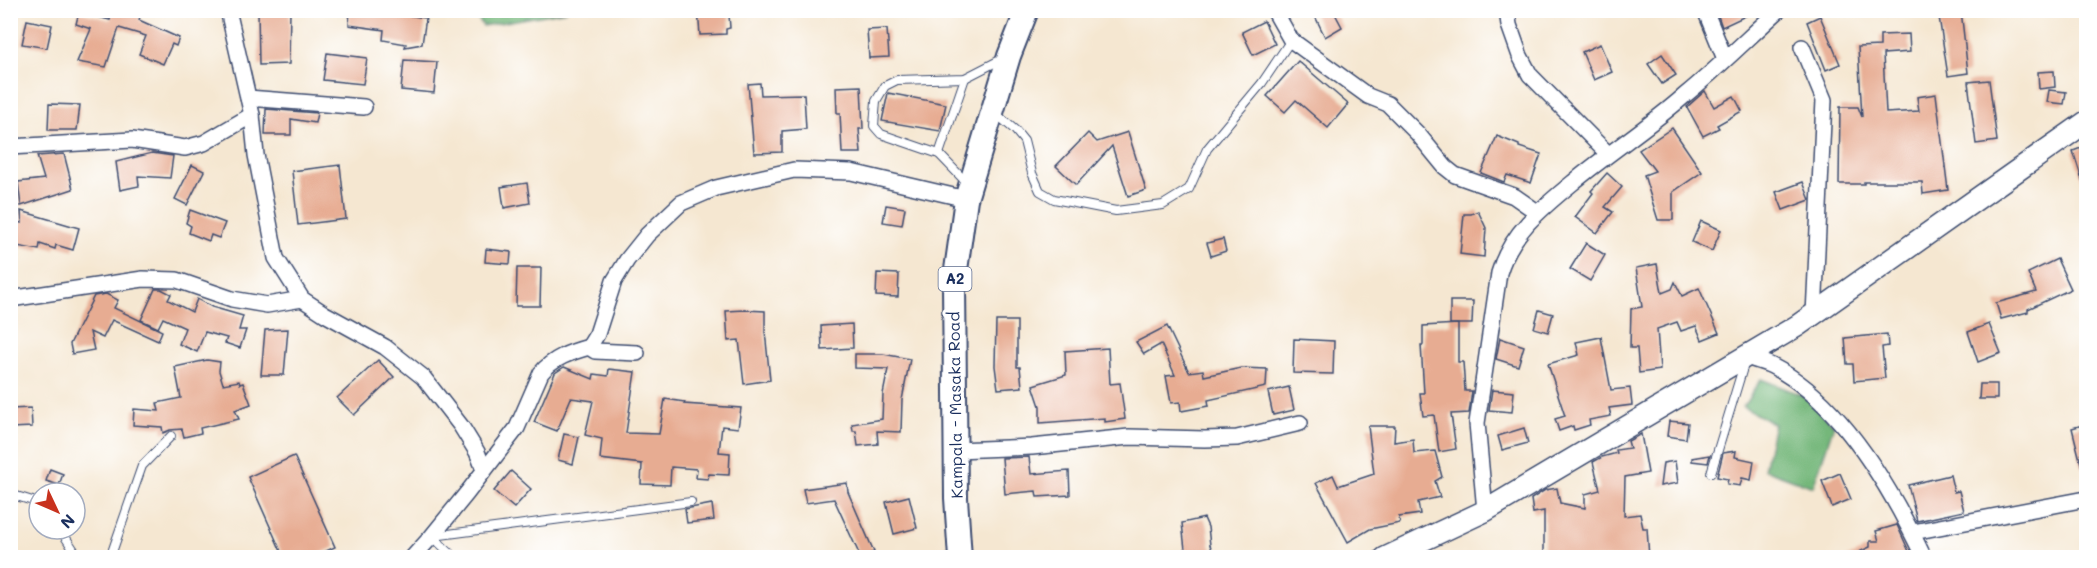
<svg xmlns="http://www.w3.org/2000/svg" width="2097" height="568" font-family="Mali,sans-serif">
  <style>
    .forest { fill: #75b77a; stroke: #48736c; stroke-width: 1.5 }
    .building { fill: #e7ac92 }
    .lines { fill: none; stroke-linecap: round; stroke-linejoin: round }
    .lane-casing { stroke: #3c4b6f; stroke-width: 10 }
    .street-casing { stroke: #3c4b6f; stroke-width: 18 }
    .secondary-casing { stroke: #3c4b6f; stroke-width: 24 }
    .primary-casing { stroke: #3c4b6f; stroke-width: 26 }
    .lane { stroke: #fff; stroke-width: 8 }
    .street { stroke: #fff; stroke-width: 15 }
    .secondary { stroke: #fff; stroke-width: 21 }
    .primary { stroke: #fff; stroke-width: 22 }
    .labels { text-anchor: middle; stroke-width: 6; stroke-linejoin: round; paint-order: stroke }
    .shield { fill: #fff; stroke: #5f6d8e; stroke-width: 1.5 }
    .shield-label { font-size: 15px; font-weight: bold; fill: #1b2f5e }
    .street-label { font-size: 16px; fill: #1b2f5e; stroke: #fff }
  </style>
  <rect width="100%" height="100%" fill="#fff"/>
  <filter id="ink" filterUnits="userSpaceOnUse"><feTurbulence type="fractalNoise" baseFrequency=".0167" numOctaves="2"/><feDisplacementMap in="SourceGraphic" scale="12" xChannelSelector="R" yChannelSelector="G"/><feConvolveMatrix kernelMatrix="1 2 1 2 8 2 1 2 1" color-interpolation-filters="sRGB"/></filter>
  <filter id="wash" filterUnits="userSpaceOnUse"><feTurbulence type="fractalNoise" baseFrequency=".008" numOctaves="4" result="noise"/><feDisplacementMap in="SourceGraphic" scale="24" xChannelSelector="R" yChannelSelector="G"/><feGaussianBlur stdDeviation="1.35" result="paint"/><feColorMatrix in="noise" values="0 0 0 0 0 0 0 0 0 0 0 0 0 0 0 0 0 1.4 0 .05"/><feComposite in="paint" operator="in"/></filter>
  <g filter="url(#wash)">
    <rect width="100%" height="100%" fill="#f5e7d1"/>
    <g class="forest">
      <polygon points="472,11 567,11 483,26"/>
      <polygon points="1761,379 1804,396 1834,425 1813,487 1764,469 1774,424 1743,407"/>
    </g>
    <g id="blocks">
      <g class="building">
        <polygon points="113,10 142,10 139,20 179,38 176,46 172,44 163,64 139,54 146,36 119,28 106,67 77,62 91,29 76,24 79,12 110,20"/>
        <polygon points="258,10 290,10 289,64 259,65"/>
        <polygon points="350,10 387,15 387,12 426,18 422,44 405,47 406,44 383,40 384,30 349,25"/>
        <polygon points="698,10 725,10 725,16 729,15 730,28 726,29 726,34 700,35"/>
        <polygon points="1312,10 1333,10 1342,27 1325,37"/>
        <polygon points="1716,10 1758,10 1722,27"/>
        <polygon points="1938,10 1961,10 1968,73 1948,76"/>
        <polygon points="1820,16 1840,64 1826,70 1807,22"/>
        <polygon points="27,20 52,25 47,48 22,44"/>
        <polygon points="1264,21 1275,44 1253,55 1242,32"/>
        <polygon points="887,29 889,57 869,58 867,30"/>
        <polygon points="1909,34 1910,52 1883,54 1886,113 1919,111 1917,97 1936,94 1948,190 1923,194 1922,182 1864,182 1864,184 1839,184 1840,107 1858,107 1862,117 1858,47 1880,46 1880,35"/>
        <polygon points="1600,44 1612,72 1594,80 1582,52"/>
        <polygon points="327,53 367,58 363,84 323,80"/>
        <polygon points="1662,54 1676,75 1662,84 1648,64"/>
        <polygon points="404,60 437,62 434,93 401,90"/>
        <polygon points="1298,61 1348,104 1328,128 1296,100 1285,112 1267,96"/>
        <polygon points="2054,71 2055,87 2039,89 2038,72"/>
        <polygon points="1989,80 1997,141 1976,144 1968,82"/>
        <polygon points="760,83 761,95 804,94 806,129 782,131 782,152 754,153 748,84"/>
        <polygon points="861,86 863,129 859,129 861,153 842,153 840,113 837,113 836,87"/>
        <polygon points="2049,90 2066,92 2064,104 2047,102"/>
        <polygon points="1705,91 1714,107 1734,96 1742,111 1717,125 1719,128 1703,136 1687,107"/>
        <polygon points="888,93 946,104 940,131 882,121"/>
        <polygon points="49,104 80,105 77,130 48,130"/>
        <polygon points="266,109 317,113 315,123 291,119 291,135 265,135"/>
        <polygon points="1672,128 1702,172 1673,192 1673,220 1658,220 1644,175 1655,171 1639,150"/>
        <polygon points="1128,132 1146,190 1128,196 1112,146 1076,185 1056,166 1088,133 1097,142"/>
        <polygon points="1497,136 1519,145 1519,147 1541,154 1531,183 1507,175 1504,182 1481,173"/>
        <polygon points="2086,146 2086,185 2084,186 2073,151"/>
        <polygon points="152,153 173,156 170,178 138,176 139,186 120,190 116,162"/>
        <polygon points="64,154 73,189 21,206 18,182 44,179 37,156"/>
        <polygon points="192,165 204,171 187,205 175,199"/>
        <polygon points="340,165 346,219 298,225 292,171"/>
        <polygon points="1607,173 1622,187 1605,207 1613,212 1597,233 1575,217 1593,193 1591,191"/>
        <polygon points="1803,182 1810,200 1783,210 1776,192"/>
        <polygon points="527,183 530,203 504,208 501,187"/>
        <polygon points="886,205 905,208 902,225 883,222"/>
        <polygon points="190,210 225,223 219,238 211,235 209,241 189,233 191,226 186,223"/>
        <polygon points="21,211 79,228 73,250 56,245 55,249 40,244 39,250 11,245 16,222 22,223"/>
        <polygon points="1478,211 1486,228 1484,257 1460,254 1464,214 1471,214"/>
        <polygon points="1701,221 1721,230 1712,251 1692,242"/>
        <polygon points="1223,239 1226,251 1211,256 1207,243"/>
        <polygon points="1586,243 1605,255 1590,281 1570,269"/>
        <polygon points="486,249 511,252 510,264 485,262"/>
        <polygon points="2057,259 2071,289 2028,309 2028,312 2001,319 1996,303 2036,292 2028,273"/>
        <polygon points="1657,264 1662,293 1672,289 1675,282 1682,296 1699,288 1719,333 1702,340 1696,326 1681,331 1677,322 1657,329 1660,370 1639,373 1637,348 1630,348 1631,309 1642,307 1636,268"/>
        <polygon points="517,268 541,268 540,306 516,306"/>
        <polygon points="877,273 899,274 898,297 876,296"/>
        <polygon points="155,289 161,289 171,294 168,300 192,312 197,299 212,307 243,316 239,330 246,330 240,348 225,343 227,338 205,332 197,352 179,344 185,328 163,318 158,328 141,320"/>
        <polygon points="106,294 118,300 114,308 162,331 158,341 112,320 103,338 90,332 94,350 72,354 70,344 94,296"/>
        <polygon points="1450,301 1473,301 1472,324 1450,324"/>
        <polygon points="745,310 765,311 765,331 770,380 744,384 739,340 728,341 726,311"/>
        <polygon points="1539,310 1553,314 1548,332 1534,328"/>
        <polygon points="996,321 1017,321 1017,367 1020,367 1022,387 998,389 995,366"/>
        <polygon points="852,324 853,348 822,350 821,326"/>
        <polygon points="1458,324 1458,362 1463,362 1465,391 1472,391 1469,413 1451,414 1456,449 1439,452 1434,415 1423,416 1420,393 1424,393 1421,345 1423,345 1423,326"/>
        <polygon points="1989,324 2001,353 1978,362 1968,332"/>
        <polygon points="1167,326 1189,372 1203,370 1204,376 1241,368 1267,369 1266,387 1208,400 1209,406 1181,411 1180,402 1171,403 1166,376 1175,375 1161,344 1144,354 1136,342"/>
        <polygon points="288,329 284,375 261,375 265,330"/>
        <polygon points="1887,334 1888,346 1882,347 1885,378 1854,381 1853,364 1847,364 1845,338"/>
        <polygon points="1601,337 1611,390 1630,388 1632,405 1609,408 1611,416 1589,420 1590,425 1574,430 1573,426 1559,431 1555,419 1565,416 1548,364 1579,355 1576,342"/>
        <polygon points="1500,338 1524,346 1518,366 1496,359"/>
        <polygon points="1294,339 1334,341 1333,374 1293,373"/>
        <polygon points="1108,348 1110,384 1120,383 1125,419 1105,422 1105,418 1040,423 1040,406 1033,385 1066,375 1065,351"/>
        <polygon points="855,354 883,354 910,359 902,400 901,432 877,431 878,444 858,446 856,431 853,431 852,424 882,419 883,394 888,369 855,368"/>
        <polygon points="207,360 220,362 219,371 223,384 239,381 240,384 243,383 251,404 235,410 239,419 200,428 201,433 184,437 182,429 170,430 163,433 162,427 133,425 134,409 159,411 157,403 181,398 175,367"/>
        <polygon points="378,360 394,377 354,415 337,398"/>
        <polygon points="564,367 593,379 594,374 608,376 609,369 635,372 626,433 659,434 665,399 685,402 684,404 741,408 738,428 722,426 719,452 730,453 729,475 709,474 708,479 696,478 697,469 671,467 670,485 641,484 642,464 600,459 602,439 585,435 593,401 571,398 557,431 534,422 555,373"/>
        <polygon points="1980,384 1997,384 1997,399 1979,399"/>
        <polygon points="1289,387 1294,410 1273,415 1268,392"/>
        <polygon points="1492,390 1514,392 1512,412 1489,410"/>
        <polygon points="31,408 32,427 10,428 10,409"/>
        <polygon points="1669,421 1688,423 1686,439 1667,436"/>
        <polygon points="2086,424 2086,467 2082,468 2072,428"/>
        <polygon points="1368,426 1395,426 1394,442 1413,439 1414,453 1435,451 1442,477 1435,481 1440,497 1418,502 1420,514 1399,517 1400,523 1370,529 1348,542 1316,483 1333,475 1338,486 1374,474"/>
        <polygon points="1524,428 1528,443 1502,450 1498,436"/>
        <polygon points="564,434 579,437 573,464 558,460"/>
        <polygon points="1641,434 1648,473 1625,477 1624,516 1640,514 1643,528 1647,528 1649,558 1544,558 1544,511 1533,513 1531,499 1545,490 1557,488 1560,503 1585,508 1585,494 1600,490 1593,462 1602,457 1617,453 1616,450 1630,448 1628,441"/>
        <polygon points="1736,451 1735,457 1754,461 1751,480 1742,478 1740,486 1727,484 1728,479 1717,477 1723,453"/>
        <polygon points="1710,455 1708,463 1692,461 1692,458"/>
        <polygon points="294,456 335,547 311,558 284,558 248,477"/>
        <polygon points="1029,457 1031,474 1069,471 1070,495 1037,497 1036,491 1005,494 1002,458"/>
        <polygon points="1675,461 1678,483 1660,486 1663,463"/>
        <polygon points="50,469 63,474 59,485 46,481"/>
        <polygon points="511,471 531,489 514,508 494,491"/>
        <polygon points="1840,473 1851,499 1832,507 1822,481"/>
        <polygon points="1950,475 1954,492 1959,491 1964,511 1917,521 1908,485"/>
        <polygon points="847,483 848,492 874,552 861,558 834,499 806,503 803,489"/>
        <polygon points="909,496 917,528 894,534 886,502"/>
        <polygon points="712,504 714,520 687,523 685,509"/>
        <polygon points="1204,518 1208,527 1210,545 1216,558 1186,558 1182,523"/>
        <polygon points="1897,525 1912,558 1846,558 1870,547 1870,541 1879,541 1876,531"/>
      </g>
    </g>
  </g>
  <g filter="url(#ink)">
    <use href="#blocks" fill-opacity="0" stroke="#3c4b6f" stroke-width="1.5"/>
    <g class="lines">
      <g class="lane-casing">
        <g id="lane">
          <polyline points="995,113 1015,130 1024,141 1032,173 1040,191 1054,199 1116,211 1163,205 1189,189 1207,149 1262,83 1291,40"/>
          <polyline points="939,154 965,78"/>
          <polyline points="968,184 939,154 881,134 874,126 876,101 885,86 897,80 965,78 1002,59"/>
          <polyline points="1711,473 1745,361"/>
          <polyline points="10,494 39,503"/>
          <polyline points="60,529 79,558"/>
          <polyline points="432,536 455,558"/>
          <polyline points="433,536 691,502"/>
          <polyline points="110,558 142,466 171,436"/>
        </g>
      </g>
      <g class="street-casing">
        <g id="street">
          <polyline points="228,10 252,115 256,155 276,258 302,299 325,314 385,347 423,377 461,426 477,452 484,469"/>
          <polyline points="1274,10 1291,40 1368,96 1388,104 1418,134 1445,167 1455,175 1514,196 1537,212"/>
          <polyline points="1507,10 1509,25 1520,56 1530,75 1608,154"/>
          <polyline points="1705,10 1725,59"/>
          <polyline points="1802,47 1824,100 1814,315"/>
          <polyline points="248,98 364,107"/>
          <polyline points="10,147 132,140 185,148 204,143 252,115"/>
          <polyline points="10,299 143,279 177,280 232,299 267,305 302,299"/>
          <polyline points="589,347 595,351 637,353"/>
          <path d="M1746,357C1755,360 1764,362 1772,366C1841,401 1892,490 1924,558"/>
          <polyline points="956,450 1032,447 1129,437 1205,439 1237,438 1300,423"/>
          <path d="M1485,511L1477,423L1499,273C1511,232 1543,207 1576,180C1611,151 1650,126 1684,96C1717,69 1747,39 1779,10"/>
          <polyline points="1913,532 2086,499"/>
          <path d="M412,558L432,536L467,493L517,428L541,373C553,358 571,352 589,347L597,334L614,281L627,260L647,235L681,203L716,188L794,170L851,172L966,199"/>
        </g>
      </g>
      <g class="secondary-casing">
        <polyline id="secondary" points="1385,558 1485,511 1797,326 2086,122"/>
      </g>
      <g class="primary-casing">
        <polyline id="primary" points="960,558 956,498 954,284 966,199 1009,56 1027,10"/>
      </g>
      <use href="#lane" class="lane"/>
      <use href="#street" class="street"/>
      <use href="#secondary" class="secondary"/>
      <use href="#primary" class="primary"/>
    </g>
  </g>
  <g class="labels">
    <rect class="shield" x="938.5" y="267" width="33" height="24" rx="4.5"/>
    <g class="shield-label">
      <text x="955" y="284">A2</text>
    </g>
    <g class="street-label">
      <text transform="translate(955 405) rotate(-91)" y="6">Kampala - Masaka Road</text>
    </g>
  </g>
  <rect width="2097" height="568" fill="none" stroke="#fff" stroke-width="36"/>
  <g transform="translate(57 511) rotate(134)"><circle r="28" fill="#ffffff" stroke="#a4acbf" stroke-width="1.5"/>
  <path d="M0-4.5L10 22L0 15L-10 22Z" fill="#c8321e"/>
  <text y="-9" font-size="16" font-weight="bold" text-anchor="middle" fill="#1b2f5e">N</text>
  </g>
</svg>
